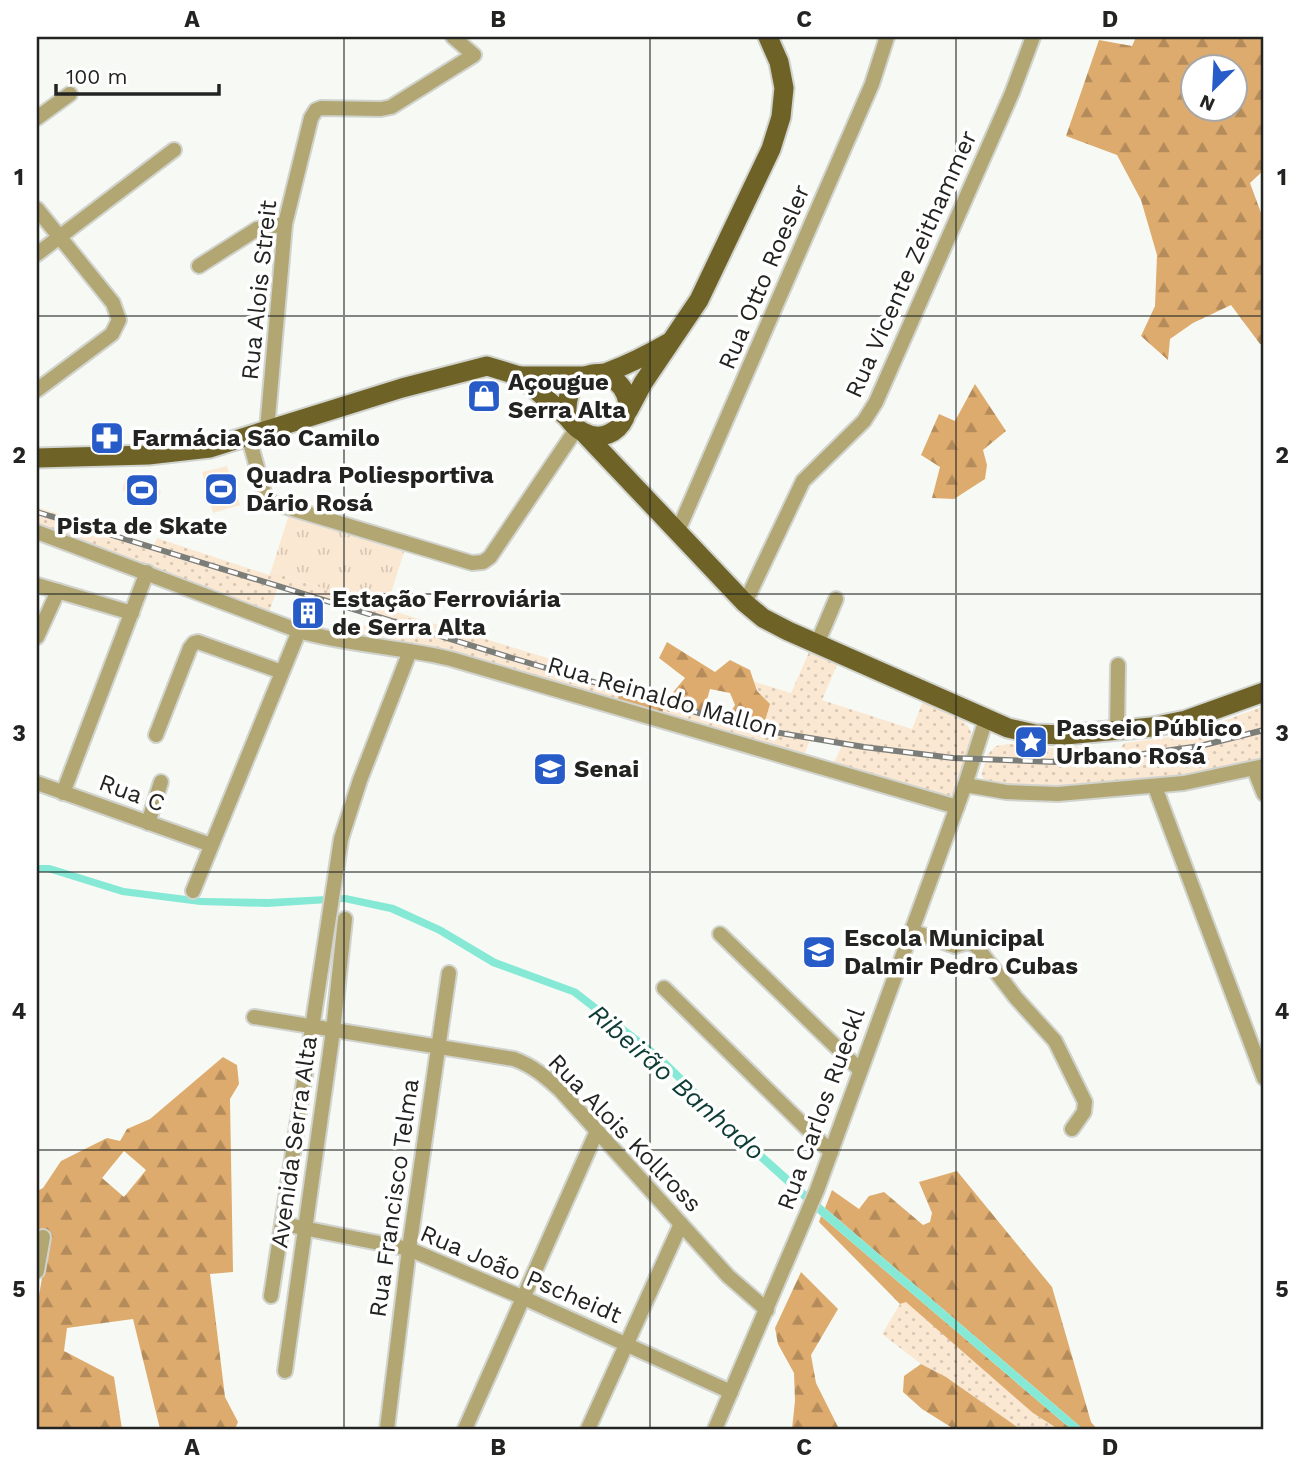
<svg xmlns="http://www.w3.org/2000/svg" width="1301" height="1466" font-family="'Work Sans',sans-serif">
  <style>
    .grass { fill: url(#grass-dots) }
    .forest { fill: url(#forest-firs); fill-rule: evenodd }
    .park { fill: url(#park-tufts) }
    .pitch { fill: #fbe8d2 }
    .water { fill: #86e9d6 }
    .lines { fill: none; stroke-linecap: round; stroke-linejoin: round }
    .minor-casing { stroke: #d1d3ce; stroke-width: 18 }
    .major-casing { stroke: #d1d3ce; stroke-width: 23 }
    .minor { stroke: #b2a773; stroke-width: 14 }
    .major { stroke: #6e6226; stroke-width: 19 }
    .rail-casing { stroke: #7b7d79; stroke-width: 6 }
    .rail { stroke: #fff; stroke-width: 3.5; stroke-dasharray: 10; stroke-linecap: butt }
    .grid { fill: none; stroke: #232422; stroke-width: 2; stroke-opacity: 0.55 }
    .labels { text-anchor: middle; stroke-width: 7; stroke-linejoin: round; paint-order: stroke }
    .street-label { font-size: 24px; fill: #232422; stroke: #fff }
    .poi-label { font-size: 24px; font-weight: bold; fill: #232422; stroke: #fff; text-anchor: start }
    .water-label { font-size: 26px; font-style: italic; fill: #0d3c34; stroke: #fff }
    .neatline { fill: none; stroke: #232422; stroke-width: 2.5 }
    .grid-label { font-size: 23px; text-anchor: middle; font-weight: bold; fill: #232422 }
  </style>
  <defs>
    <pattern id="grass-dots" width="8" height="8" patternUnits="userSpaceOnUse" patternTransform="scale(1.75)"><rect width="8" height="8" fill="#fbe8d2"/><path d="M2 2h.1M6 6h.1" fill="none" stroke="#d7c7b4" stroke-width="1.8" stroke-linecap="round"/></pattern>
    <pattern id="forest-firs" width="22" height="20" patternUnits="userSpaceOnUse" patternTransform="scale(1.75)"><rect width="22" height="20" fill="#deab6e"/><path d="M5 1l3.5 6h-7zM16 11l3.5 6h-7z" fill="#b48b5a"/></pattern>
    <pattern id="park-tufts" width="24" height="20" patternUnits="userSpaceOnUse" patternTransform="scale(1.75)"><rect width="24" height="20" fill="#fbe8d2"/><path d="M3 7l-1-3M5 7V3M7 7l1-3M15 17l-1-3M17 17v-4M19 17l1-3" fill="none" stroke="#d7c7b4"/></pattern>
  </defs>
  <rect width="100%" height="100%" fill="#f7faf4"/>
  <g class="grass">
    <polygon points="37,507 154,545 157,538 269,575 271,571 386,609 574,666 596,683 620,690 617,702 338,634 343,619 370,627 374,616 278,586 269,613 37,525"/>
    <path d="M809,652L837,665L822,700L912,729L923,701C935,706 950,710 960,718C987,738 964,771 954,795L941,796L833,764L843,744L811,738L804,755L662,715L664,703L750,728L770,704L757,691L752,681L791,693Z"/>
    <polygon points="1264,706 1264,766 1155,787 989,789 981,774 988,754 996,746 1009,744 1053,748 1075,746 1087,751 1120,749 1124,743 1185,735"/>
    <polygon points="906,1301 1033,1413 1058,1429 1020,1429 946,1377 921,1364 882,1334 900,1304"/>
  </g>
  <g class="forest">
    <path d="M1136,37H1264V83L1261,90L1264,96V170L1250,183L1264,221V345L1260,344L1231,305L1193,323L1170,339L1168,360L1141,336L1155,306L1157,255L1141,200L1117,155L1066,136L1099,40L1132,46ZM1234,66V108H1192V66Z"/>
    <polygon points="975,384 1006,431 983,450 987,465 985,479 954,499 932,498 940,467 921,455 939,414 955,421"/>
    <polygon points="667,642 715,672 730,660 750,670 757,691 770,704 764,724 750,728 725,721 735,705 730,693 710,689 703,714 664,703 662,715 617,702 620,690 664,703 685,678 659,658"/>
    <path d="M223,1057L237,1065L239,1084L230,1099L233,1272L210,1274L225,1397L238,1422L235,1429H160L133,1319L67,1328L64,1351L114,1377L122,1429H37V1308L47,1247L37,1235V1191L43,1188L61,1161L107,1138L120,1141L127,1129L150,1119ZM124,1151L146,1170L124,1197L102,1178Z"/>
    <polygon points="957,1171 1052,1287 1091,1422 1097,1429 1083,1429 825,1208 832,1190 859,1209 869,1196 884,1192 923,1225 930,1222 932,1213 919,1182"/>
    <polygon points="821,1216 1071,1429 1058,1429 1033,1413 906,1302 900,1304 819,1222"/>
    <polygon points="801,1272 838,1309 811,1355 816,1383 839,1429 792,1429 795,1401 794,1373 778,1344 775,1328"/>
    <polygon points="921,1364 946,1377 1020,1429 954,1429 922,1409 903,1392 904,1376"/>
  </g>
  <polygon class="park" points="289,515 404,552 386,609 271,571"/>
  <g class="pitch">
    <polygon points="227,466 240,505 213,513 202,472"/>
    <polygon points="126,478 161,490 158,501 122,490"/>
  </g>
  <polygon class="water" points="37,865 50,865 124,888 202,898 268,899 346,895 394,905 442,927 496,959 577,989 662,1055 740,1132 825,1208 1083,1429 1071,1429 821,1216 733,1137 656,1060 572,995 492,966 437,933 390,912 344,902 267,907 200,905 122,895 48,872 37,872"/>
  <g class="lines">
    <g class="minor-casing">
      <g id="minor">
        <polyline points="37,118 70,94"/>
        <polyline points="37,209 113,303 119,320 112,334 37,390"/>
        <polyline points="37,254 174,150"/>
        <polyline points="199,266 257,229 285,224"/>
        <polyline points="267,429 285,224 311,118 316,110 321,108 381,109 391,107 474,55 453,37"/>
        <polyline points="248,435 265,496 273,503 472,563 483,562 490,557 577,428"/>
        <path d="M37,532L299,631C348,645 401,647 451,659L957,807"/>
        <polyline points="677,533 872,84 887,37"/>
        <polyline points="37,585 132,613"/>
        <polyline points="745,603 803,481 864,421 876,402 1012,93 1033,37"/>
        <polyline points="37,637 58,591"/>
        <polyline points="817,644 836,599"/>
        <polyline points="1117,731 1118,665"/>
        <polyline points="156,735 190,648 194,643 198,642 282,672"/>
        <polyline points="1254,769 1264,794"/>
        <polyline points="37,783 211,845"/>
        <polyline points="965,785 1006,792 1058,794 1184,783 1264,766"/>
        <polyline points="1155,787 1264,1078"/>
        <polyline points="63,793 147,572"/>
        <polyline points="148,823 161,782"/>
        <polyline points="193,891 299,631"/>
        <path d="M911,931L955,946C963,943 969,941 976,946L1016,998L1055,1041L1085,1102L1084,1112L1072,1129"/>
        <polyline points="720,934 860,1070"/>
        <polyline points="664,988 831,1152"/>
        <path d="M254,1017L514,1059C533,1066 546,1077 561,1091L728,1276L767,1310"/>
        <polyline points="283,1224 409,1249 524,1298 731,1392"/>
        <polyline points="37,1271 43,1237"/>
        <polyline points="271,1296 341,839 360,780 410,651"/>
        <polyline points="285,1371 333,1031 345,919"/>
        <polyline points="387,1429 409,1249 449,973"/>
        <polyline points="465,1429 597,1131"/>
        <polyline points="588,1429 681,1224"/>
        <polyline points="715,1429 817,1190 965,785 986,719"/>
      </g>
    </g>
    <g class="major-casing">
      <g id="major">
        <path d="M604,374C651,394 619,452 583,432C576,429 571,422 567,417C566,398 570,378 592,374C598,373 602,374 608,372C629,364 649,354 668,343"/>
        <polyline points="520,376 585,376"/>
        <polyline points="628,411 643,383 699,300 771,149 781,117 784,88 779,62 768,37"/>
        <polyline points="584,433 745,603 763,618 788,631 1008,728 1035,734 1065,735 1152,727 1186,720 1264,692"/>
        <polyline points="37,458 148,455 210,448 402,388 487,366 520,376 567,417"/>
      </g>
    </g>
    <use href="#minor" class="minor"/>
    <use href="#major" class="major"/>
    <g class="rail-casing">
      <polyline id="rail" points="37,512 512,658 750,728 864,747 953,758 1056,762 1136,755 1200,746 1264,730"/>
    </g>
    <use href="#rail" class="rail"/>
  </g>
  <path class="grid" d="M344,37V1429M650,37V1429M956,37V1429M37,316H1264M37,594H1264M37,872H1264M37,1150H1264"/>
  <defs>
    <g id="shop-square" transform="scale(1.75)"><rect x="-9" y="-9" width="18" height="18" rx="4" fill="#275bc8" stroke="#fff"/><path d="M-5-2.5h2.3a2.7 3.5 0 0 1 5.4 0H5L5.5 6h-11ZM-1.5-2.5h3a1.5 2.3 0 0 0-3 0Z" fill="#fff"/></g>
    <g id="pharmacy-square" transform="scale(1.75)"><rect x="-9" y="-9" width="18" height="18" rx="4" fill="#275bc8" stroke="#fff"/><path d="M-2-6h4v4h4v4h-4v4h-4v-4h-4v-4h4Z" fill="#fff"/></g>
    <g id="stadium-square" transform="scale(1.75)"><rect x="-9" y="-9" width="18" height="18" rx="4" fill="#275bc8" stroke="#fff"/><path d="M0-5a6.5 5 0 1 0 0 10a6.5 5 0 1 0 0-10ZM-3.5-1.8h7v3.6h-7Z" fill="#fff"/></g>
    <g id="building-square" transform="scale(1.75)"><rect x="-9" y="-9" width="18" height="18" rx="4" fill="#275bc8" stroke="#fff"/><path d="M-4-6H4V6H1V3H-1V6H-4ZM-2.5-4.3h1.7v1.8h-1.7ZM.8-4.3h1.7v1.8H.8ZM-2.5-1h1.7V.8h-1.7ZM.8-1h1.7V.8H.8Z" fill="#fff"/></g>
    <g id="sight-square" transform="scale(1.75)"><rect x="-9" y="-9" width="18" height="18" rx="4" fill="#275bc8" stroke="#fff"/><path d="M0-6L1.8-2.2L6-1.7L2.9 1.2L3.7 5.4L0 3.3L-3.7 5.4L-2.9 1.2L-6-1.7L-1.8-2.2Z" fill="#fff"/></g>
    <g id="university-square" transform="scale(1.75)"><rect x="-9" y="-9" width="18" height="18" rx="4" fill="#275bc8" stroke="#fff"/><path d="M0-5L7-2L0 1L-7-2ZM-4 1L0 2.5L4 1V4Q0 6-4 4Z" fill="#fff"/></g>
    <g id="school-square" transform="scale(1.75)"><rect x="-9" y="-9" width="18" height="18" rx="4" fill="#275bc8" stroke="#fff"/><path d="M0-5L7-2L0 1L-7-2ZM-4 1L0 2.5L4 1V4Q0 6-4 4Z" fill="#fff"/></g>
  </defs>
  <g fill-rule="evenodd">
    <use href="#shop-square" x="484" y="396"/>
    <use href="#pharmacy-square" x="107" y="438"/>
    <use href="#stadium-square" x="221" y="489"/>
    <use href="#stadium-square" x="142" y="490"/>
    <use href="#building-square" x="308" y="613"/>
    <use href="#sight-square" x="1031" y="742"/>
    <use href="#university-square" x="550" y="769"/>
    <use href="#school-square" x="819" y="952"/>
  </g>
  <g class="labels">
    <g class="street-label">
      <text transform="translate(911 264) rotate(-66)" y="8">Rua Vicente Zeithammer</text>
      <text transform="translate(764 277) rotate(-67)" y="8">Rua Otto Roesler</text>
      <text transform="translate(259 290) rotate(-84)" y="8">Rua Alois Streit</text>
      <text transform="translate(663 697) rotate(16)" y="8">Rua Reinaldo Mallon</text>
      <text transform="translate(132 793) rotate(20)" y="8">Rua C</text>
      <text transform="translate(821 1109) rotate(-70)" y="8">Rua Carlos Rueckl</text>
      <text transform="translate(625 1133) rotate(46)" y="8">Rua Alois Kollross</text>
      <text transform="translate(294 1142) rotate(-82)" y="8">Avenida Serra Alta</text>
      <text transform="translate(394 1198) rotate(-82)" y="8">Rua Francisco Telma</text>
      <text transform="translate(521 1274) rotate(23)" y="8">Rua João Pscheidt</text>
    </g>
    <g class="poi-label">
      <text x="508" y="390">Açougue<tspan x="508" dy="28">Serra Alta</tspan></text>
      <text x="132" y="446">Farmácia São Camilo</text>
      <text x="246" y="483">Quadra Poliesportiva<tspan x="246" dy="28">Dário Rosá</tspan></text>
      <text x="142" y="534" text-anchor="middle">Pista de Skate</text>
      <text x="332" y="607">Estação Ferroviária<tspan x="332" dy="28">de Serra Alta</tspan></text>
      <text x="1056" y="736">Passeio Público<tspan x="1056" dy="28">Urbano Rosá</tspan></text>
      <text x="574" y="777">Senai</text>
      <text x="844" y="946">Escola Municipal<tspan x="844" dy="28">Dalmir Pedro Cubas</tspan></text>
    </g>
    <g class="water-label">
      <text transform="translate(677 1082) rotate(41)" y="9">Ribeirão Banhado</text>
    </g>
  </g>
  <rect width="1301" height="1466" fill="none" stroke="#ffffff" stroke-width="77"/>
  <g transform="translate(1214 88) rotate(204)"><circle r="33" fill="#ffffff" stroke="#a7a7a7" stroke-width="2"/>
  <path d="M0-5L12 26L0 18L-12 26Z" fill="#275bc8"/>
  <text y="-10" font-size="19" font-weight="bold" text-anchor="middle" fill="#232422">N</text>
  </g>
  <path d="M56 84v10h163v-10" fill="none" stroke="#232422" stroke-width="3.5"/>
  <text x="66" y="84" font-size="21" fill="#232422" stroke="#ffffff" stroke-width="5" paint-order="stroke">100 m</text>
  <rect x="38" y="38" width="1224" height="1390" class="neatline"/>
  <g class="grid-label">
    <text x="192" y="27">A</text>
    <text x="498" y="27">B</text>
    <text x="804" y="27">C</text>
    <text x="1110" y="27">D</text>
    <text x="19" y="185">1</text>
    <text x="1282" y="185">1</text>
    <text x="19" y="463">2</text>
    <text x="1282" y="463">2</text>
    <text x="19" y="741">3</text>
    <text x="1282" y="741">3</text>
    <text x="19" y="1019">4</text>
    <text x="1282" y="1019">4</text>
    <text x="19" y="1297">5</text>
    <text x="1282" y="1297">5</text>
    <text x="192" y="1455">A</text>
    <text x="498" y="1455">B</text>
    <text x="804" y="1455">C</text>
    <text x="1110" y="1455">D</text>
  </g>
</svg>
